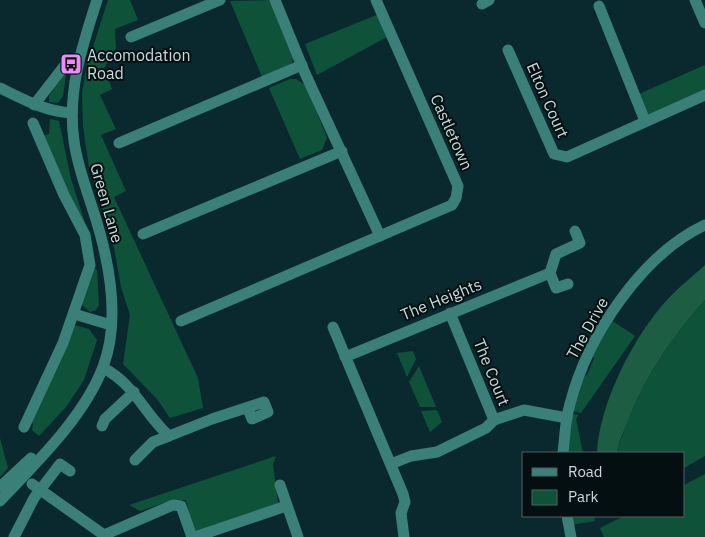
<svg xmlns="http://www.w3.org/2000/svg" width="705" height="537" font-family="'IBM Plex Sans',sans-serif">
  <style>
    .green { fill: #0f523a }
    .forest { fill: #1c5d44 }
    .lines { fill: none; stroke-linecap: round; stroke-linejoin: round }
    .minor { stroke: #3a7f78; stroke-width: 11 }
    .labels { text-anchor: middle; stroke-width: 4; stroke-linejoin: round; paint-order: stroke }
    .poi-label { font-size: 16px; fill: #c9dadd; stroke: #040f11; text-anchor: start }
    .street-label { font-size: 16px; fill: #c9dadd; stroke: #040f11 }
  </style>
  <rect width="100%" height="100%" fill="#09292e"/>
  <g class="green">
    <polygon points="108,0 130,0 138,20 115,29 116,48 104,68 112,89 100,95 116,129 101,135 126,191 114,197 198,378 203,408 170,418 157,399 123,364 130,315 121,287 113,242 89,167 83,126 82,93 86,69"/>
    <polygon points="272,0 294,55 292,63 263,79 230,1"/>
    <polygon points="379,14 387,37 317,75 305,44"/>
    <polygon points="705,65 705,95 645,121 634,96"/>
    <polygon points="67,67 63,96 58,103 49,102 49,96"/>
    <polygon points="290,79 296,79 306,85 327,138 322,150 300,159 269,88"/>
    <polygon points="50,119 59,121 71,179 86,226 84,229 42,139 45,135 49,134"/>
    <polygon points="93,267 97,270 99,305 96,310 90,312 81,304"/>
    <path d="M705,300V456L684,468V453H617C618,443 624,433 627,424C644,377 672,337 705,300Z"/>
    <polygon points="611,320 635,336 581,413 573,411 583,377 587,375 594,359 592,354"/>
    <polygon points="74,325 89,329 97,340 84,380 66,407 39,436 32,430 33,424 30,420"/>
    <polygon points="413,351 416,359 407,377 397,353"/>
    <polygon points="419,366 436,407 420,407 409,382"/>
    <polygon points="437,410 442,422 430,432 421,411"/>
    <polygon points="573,414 579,415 576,419 583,453 567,453"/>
    <polygon points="0,438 8,468 0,477"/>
    <polygon points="276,456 273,464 278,503 197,532 193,530 186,500 173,500 140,511 129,505"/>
    <polygon points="705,474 705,537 604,537 600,528 624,516 684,516 684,485"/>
    <polygon points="570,516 594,516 595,521 572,525"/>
  </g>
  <path class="forest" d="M705,265V300C672,337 644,377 627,424C623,433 618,443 617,453H597C599,404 634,335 668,299C679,287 693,276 705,265Z"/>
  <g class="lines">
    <g class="minor">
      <polyline points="275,0 304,71 380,236"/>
      <polyline points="695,0 705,23"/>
      <polyline points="482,4 489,0"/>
      <polyline points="599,6 645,121"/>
      <polyline points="131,37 220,0"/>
      <polyline points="508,50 554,154 567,157 705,95"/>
      <path d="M0,88C23,99 46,112 72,113"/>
      <polyline points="34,105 65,65"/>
      <polyline points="119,143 302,65"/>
      <polyline points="143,234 342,151"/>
      <polyline points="568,284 556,288 550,273 556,254 580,243 575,231"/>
      <polyline points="74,314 111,325"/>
      <polyline points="181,321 452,205 456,198 458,186 376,0"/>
      <polyline points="333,327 403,494 405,502 401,513 404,537"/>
      <polyline points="345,357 550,273"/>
      <path d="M103,368C134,383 145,415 169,436L153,442L135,460"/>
      <polyline points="494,420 524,410 567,418"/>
      <polyline points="102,426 105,419 134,392"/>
      <polyline points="24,427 63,343 90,265 85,235 64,195 33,123"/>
      <polyline points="169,436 212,419 264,402 268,412 252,419 248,409"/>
      <path d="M563,453C565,437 565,420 570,404C587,337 641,255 705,225"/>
      <polyline points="391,464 411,456 437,452 486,428 494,420 450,313"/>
      <polyline points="32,484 104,535 173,505 181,506 192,537"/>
      <polyline points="280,485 298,537"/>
      <polyline points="0,487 31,458"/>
      <path d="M0,501C36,463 84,417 103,367C122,317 108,255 92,207C85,185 77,164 74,141C67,92 82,46 97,0"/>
      <polyline points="567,516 571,537"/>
      <polyline points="14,537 34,498 60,464 70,471"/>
      <polyline points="195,537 286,506"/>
    </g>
  </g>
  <defs>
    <g id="bus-square" transform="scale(1.125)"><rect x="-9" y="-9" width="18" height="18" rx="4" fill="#ec8cfa" stroke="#040f11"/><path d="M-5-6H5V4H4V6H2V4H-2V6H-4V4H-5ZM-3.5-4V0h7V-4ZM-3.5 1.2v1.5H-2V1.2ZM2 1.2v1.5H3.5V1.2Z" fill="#111"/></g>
  </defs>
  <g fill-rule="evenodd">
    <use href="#bus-square" x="71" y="64"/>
  </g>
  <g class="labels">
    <g class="poi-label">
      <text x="87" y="61">Accomodation<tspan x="87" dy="18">Road</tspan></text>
    </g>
    <g class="street-label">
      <text transform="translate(548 100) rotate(66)" y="6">Elton Court</text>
      <text transform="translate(452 132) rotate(66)" y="6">Castletown</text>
      <text transform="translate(107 203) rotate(74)" y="6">Green Lane</text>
      <text transform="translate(441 299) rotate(-22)" y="6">The Heights</text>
      <text transform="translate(587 328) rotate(-61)" y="6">The Drive</text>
      <text transform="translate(492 372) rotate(68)" y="6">The Court</text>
    </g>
  </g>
  <rect x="522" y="452" width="162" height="65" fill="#040f11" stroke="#536063"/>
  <rect x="532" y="468" width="25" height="8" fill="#3a7f78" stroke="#536063"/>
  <text x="568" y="477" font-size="15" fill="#c9dadd">Road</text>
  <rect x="532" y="490" width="25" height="15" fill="#0f523a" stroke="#536063"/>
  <text x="568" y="502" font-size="15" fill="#c9dadd">Park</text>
</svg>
